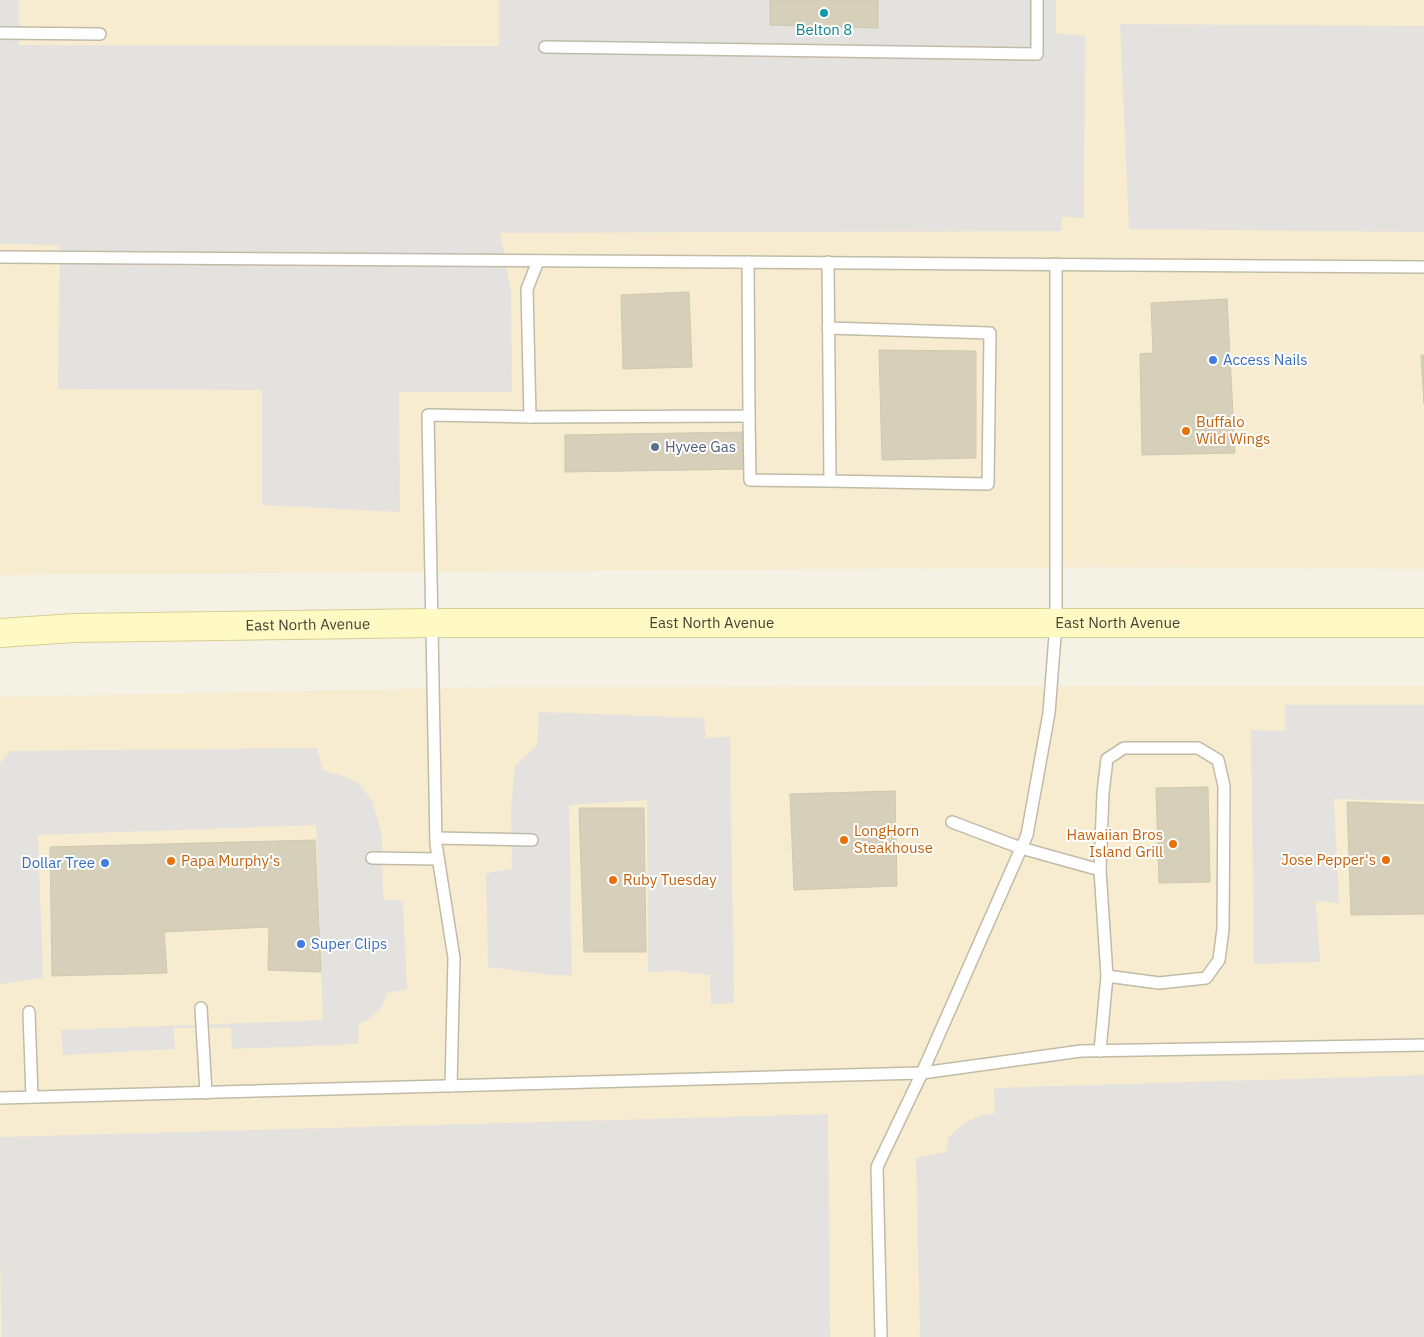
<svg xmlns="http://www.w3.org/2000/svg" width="1424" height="1337" font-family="'IBM Plex Sans',sans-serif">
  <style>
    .commercial { fill: #f7eccf }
    .parking { fill: #e4e2de }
    .building { fill: #d6cfba; stroke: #d1c8ad }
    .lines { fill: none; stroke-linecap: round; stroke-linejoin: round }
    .service-casing { stroke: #c0bba7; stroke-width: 14 }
    .secondary-casing { stroke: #d7ce92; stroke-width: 30 }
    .service { stroke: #fff; stroke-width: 11 }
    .secondary { stroke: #fff9c4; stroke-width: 28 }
    .culture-dot { fill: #0f9aa8; stroke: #fff; stroke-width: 2 }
    .shop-dot { fill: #3f7fe0; stroke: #fff; stroke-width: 2 }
    .food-dot { fill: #e8710a; stroke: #fff; stroke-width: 2 }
    .service-dot { fill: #5c6f8a; stroke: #fff; stroke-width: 2 }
    .labels { text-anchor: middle; stroke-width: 4; stroke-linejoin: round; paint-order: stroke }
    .culture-label { font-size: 15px; fill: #0d838f; stroke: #fff }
    .shop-label { font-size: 15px; fill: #366cbe; stroke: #fff; text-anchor: start }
    .food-label { font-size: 15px; fill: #c56008; stroke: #fff; text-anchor: start }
    .service-label { font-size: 15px; fill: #4e5e75; stroke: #fff; text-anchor: start }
    .street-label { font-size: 15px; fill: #474234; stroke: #fff }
  </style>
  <rect width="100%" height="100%" fill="#f4f1e5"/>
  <g class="commercial">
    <polygon points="0,0 1424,0 1424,569 1112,567 0,575"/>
    <polygon points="1424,686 1424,1337 0,1337 0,697 501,687"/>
  </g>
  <g class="parking">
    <polygon points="0,0 19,0 19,45 499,46 499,0 1056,0 1056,33 1085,36 1084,218 1062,217 1061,231 500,233 511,291 512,392 399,392 400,512 262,505 262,390 58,389 60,245 0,244"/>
    <polygon points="1120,24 1424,26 1424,232 1129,229"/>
    <polygon points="1285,705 1424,705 1424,801 1334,799 1339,903 1316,901 1320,962 1254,964 1251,730 1285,731"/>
    <polygon points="539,712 704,718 706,738 730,737 734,1003 711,1004 710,975 678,971 648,972 647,800 569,805 572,975 551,975 488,967 486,873 512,869 511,809 515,765 537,746"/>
    <polygon points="317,748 323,770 342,776 359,783 372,801 382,835 383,899 403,901 407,989 387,993 381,1008 370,1018 359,1024 358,1044 232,1049 231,1028 173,1028 175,1049 63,1055 61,1030 323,1020 316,825 38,835 43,978 0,984 0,763 11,751"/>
    <polygon points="1424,1075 1424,1337 920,1337 916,1158 946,1152 949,1137 964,1123 980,1116 995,1113 994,1088"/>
    <polygon points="828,1114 830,1337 2,1337 0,1254 0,1137"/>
  </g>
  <g class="building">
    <polygon points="770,0 878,0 878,28 770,25"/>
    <polygon points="689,292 692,367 623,369 621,295"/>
    <polygon points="1227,299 1235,453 1142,455 1140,354 1153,353 1151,303"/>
    <polygon points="879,350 976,351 976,458 882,460"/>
    <polygon points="1421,355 1424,355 1424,404"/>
    <polygon points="746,432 747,469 565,472 565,435"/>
    <polygon points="1208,787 1210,882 1159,883 1156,788"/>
    <polygon points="895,791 897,886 794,890 790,794"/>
    <polygon points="1347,802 1424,805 1424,914 1351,915"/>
    <polygon points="579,808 644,808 646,952 584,952"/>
    <polygon points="315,840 321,972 268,970 269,927 164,932 167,973 52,976 50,847"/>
  </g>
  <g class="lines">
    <g class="service-casing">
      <g id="service">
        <polyline points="0,33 100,34"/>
        <polyline points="545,47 1037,54 1037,0"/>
        <polyline points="0,257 1424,267"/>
        <polyline points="538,261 527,289 530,417 749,416 748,262"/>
        <polyline points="828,262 830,481 988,484 990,333 828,328"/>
        <polyline points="749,416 750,480 830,481"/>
        <polyline points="952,822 1021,848 1100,870 1107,976 1100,1051"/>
        <polyline points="436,838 532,840"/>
        <polyline points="372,858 438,859"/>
        <polyline points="1100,870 1103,793 1107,759 1124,748 1198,748 1218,760 1224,786 1223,929 1219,960 1206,978 1159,983 1107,976"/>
        <polyline points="201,1008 206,1093"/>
        <polyline points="29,1012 32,1097"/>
        <polyline points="451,1086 454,958 436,844 428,415 530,417"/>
        <polyline points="0,1098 922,1073 1081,1051 1424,1045"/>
        <polyline points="881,1337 877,1167 922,1073 1027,835 1049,713 1056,623 1056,264"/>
      </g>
    </g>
    <g class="secondary-casing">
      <g id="secondary">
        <path id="s1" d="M0,633L74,628L432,623H1424"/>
      </g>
    </g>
    <use href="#service" class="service"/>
    <use href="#secondary" class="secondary"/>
  </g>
  <circle class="culture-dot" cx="824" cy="13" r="5"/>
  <g class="shop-dot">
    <circle cx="1213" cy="360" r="5"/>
    <circle cx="105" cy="863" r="5"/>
    <circle cx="301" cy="944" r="5"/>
  </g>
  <g class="food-dot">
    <circle cx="1186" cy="431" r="5"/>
    <circle cx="844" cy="840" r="5"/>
    <circle cx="1173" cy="844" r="5"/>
    <circle cx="1386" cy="860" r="5"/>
    <circle cx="171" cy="861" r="5"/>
    <circle cx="613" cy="880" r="5"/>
  </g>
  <circle class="service-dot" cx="655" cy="447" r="5"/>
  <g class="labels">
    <g class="culture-label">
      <text x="824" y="35">Belton 8</text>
    </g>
    <g class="shop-label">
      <text x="1223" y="365">Access Nails</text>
      <text x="95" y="868" text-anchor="end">Dollar Tree</text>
      <text x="311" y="949">Super Clips</text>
    </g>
    <g class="food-label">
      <text x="1196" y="427">Buffalo<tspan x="1196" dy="17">Wild Wings</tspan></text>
      <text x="854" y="836">LongHorn<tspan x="854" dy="17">Steakhouse</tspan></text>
      <text x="1163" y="840" text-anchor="end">Hawaiian Bros<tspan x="1163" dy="17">Island Grill</tspan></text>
      <text x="1376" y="865" text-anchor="end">Jose Pepper's</text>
      <text x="181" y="866">Papa Murphy's</text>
      <text x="623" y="885">Ruby Tuesday</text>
    </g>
    <g class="service-label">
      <text x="665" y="452">Hyvee Gas</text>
    </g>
    <g class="street-label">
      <text dy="5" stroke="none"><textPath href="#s1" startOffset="712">East North Avenue</textPath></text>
      <text dy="5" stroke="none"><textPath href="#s1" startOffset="1118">East North Avenue</textPath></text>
      <text dy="5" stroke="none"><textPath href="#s1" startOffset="308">East North Avenue</textPath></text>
    </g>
  </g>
</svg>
